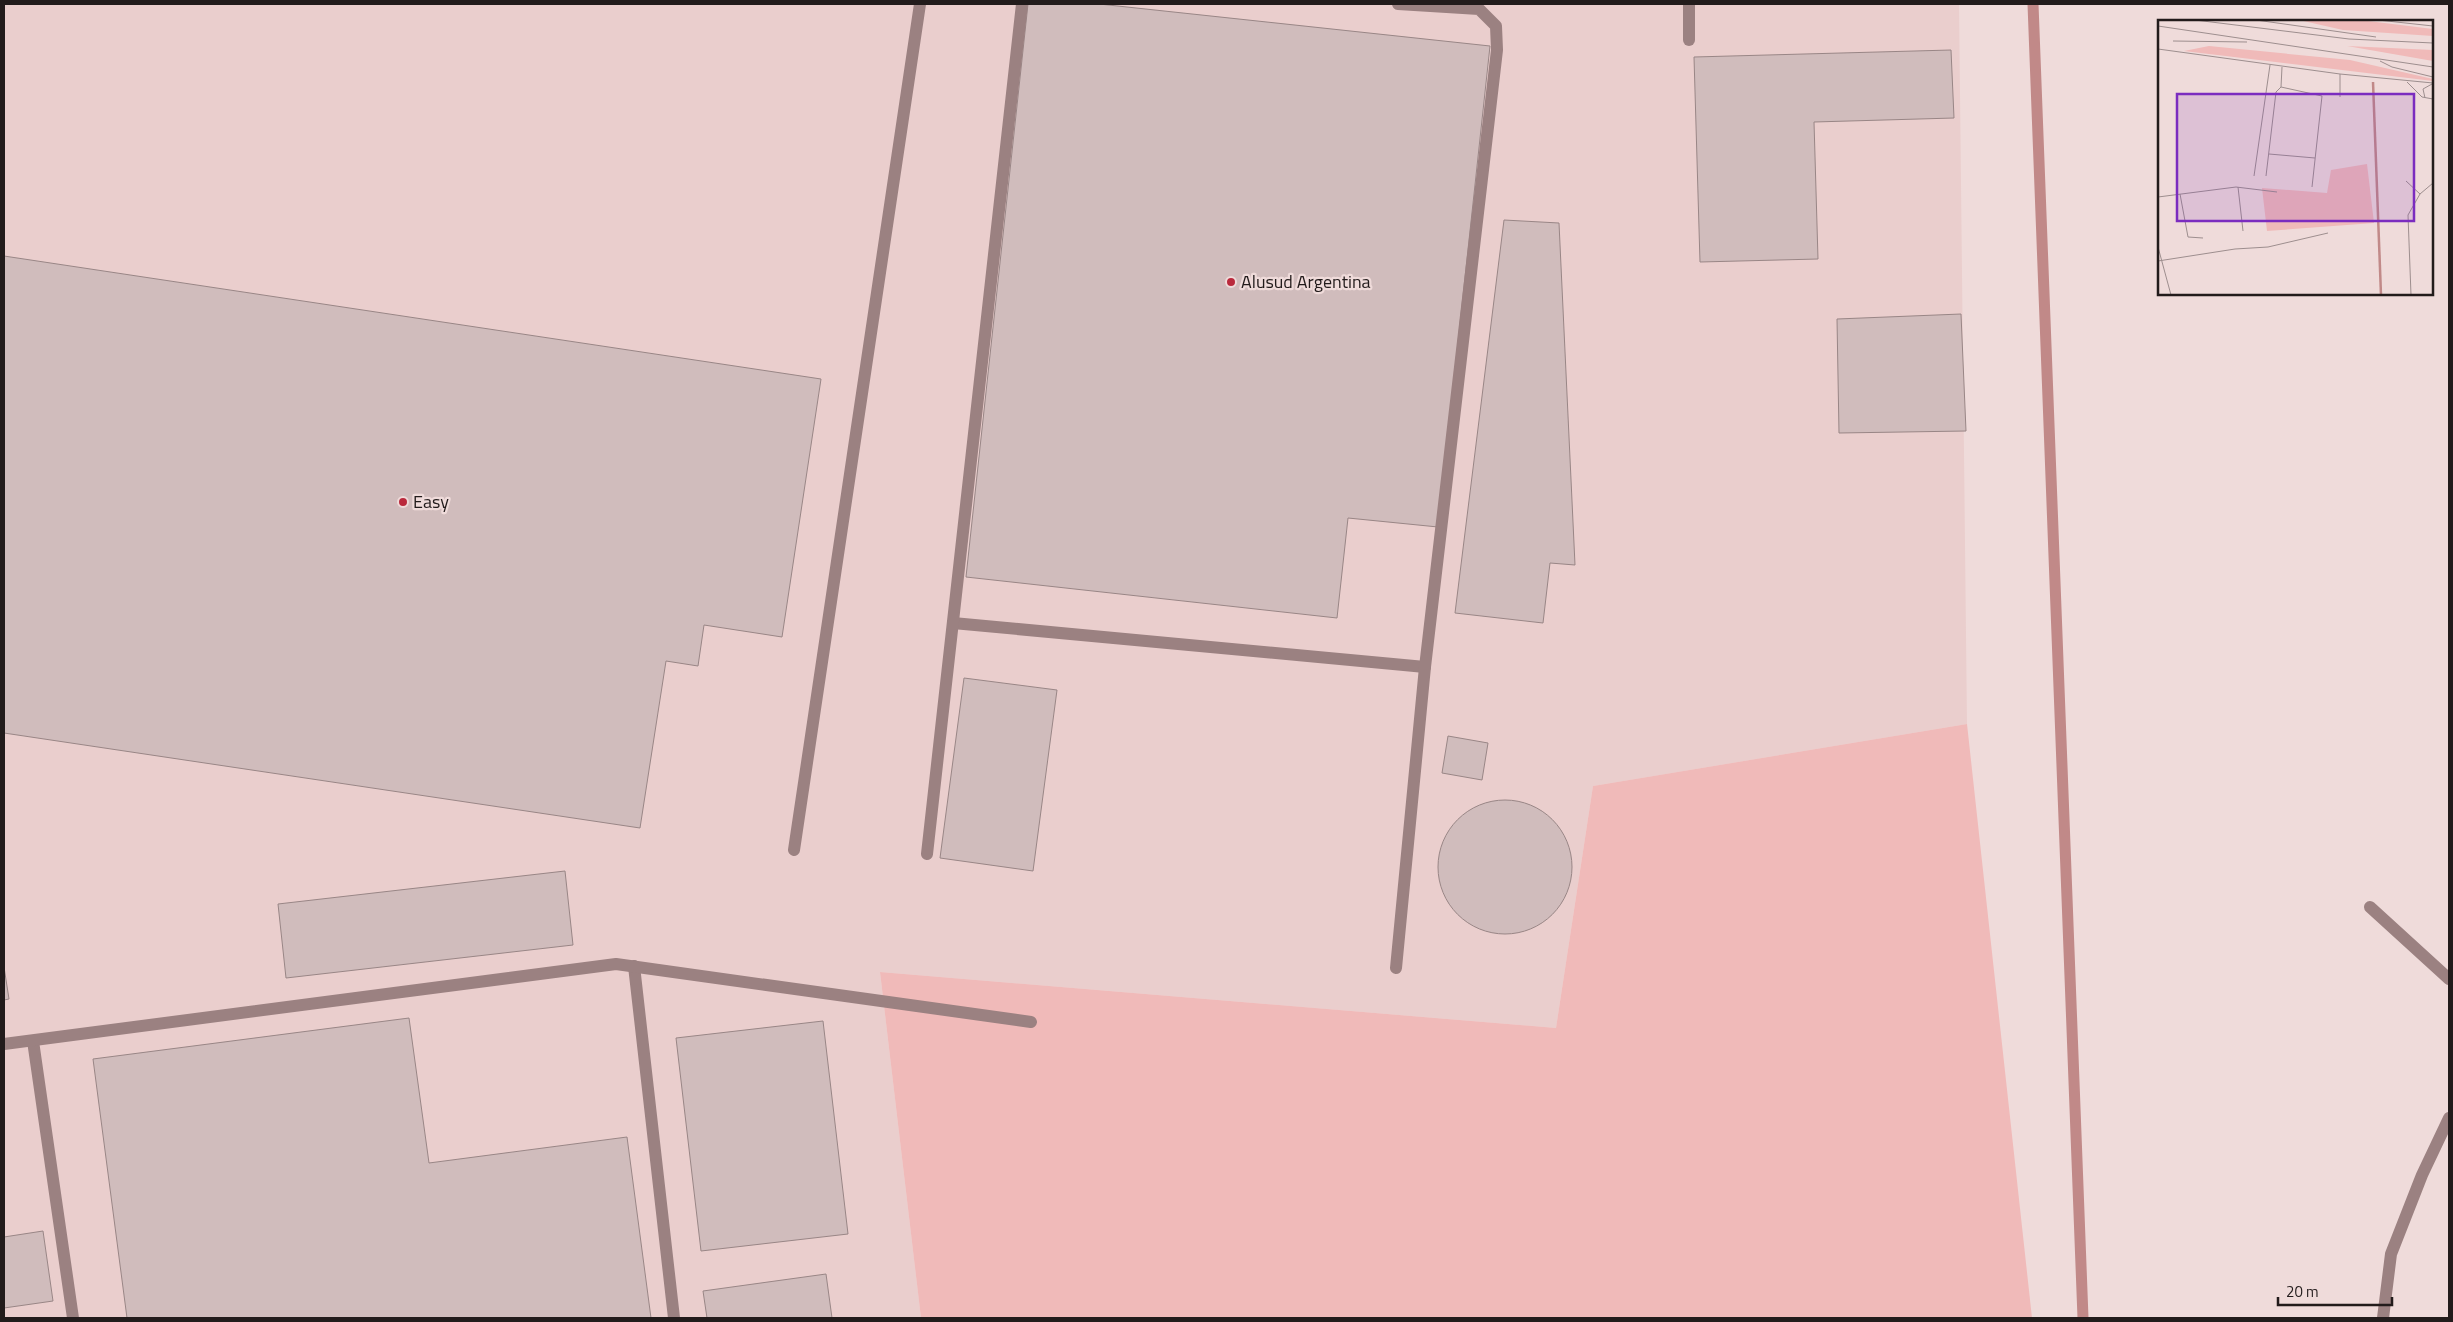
<svg xmlns="http://www.w3.org/2000/svg" width="2453" height="1322" font-family="'Titillium Web',sans-serif">
  <style>
    .built { fill: #eacecd }
    .green { fill: #f0bab9 }
    .lines { fill: none; stroke-linecap: round; stroke-linejoin: round }
    .stream { stroke: #c18988; stroke-width: 11 }
    .building { fill: #d0bcbc; stroke: #998686 }
    .service { stroke: #9b8181; stroke-width: 12 }
    .minor { stroke: #9b8181; stroke-width: 12 }
    .poi-dot { fill: #ba293c; stroke: #efdbda; stroke-width: 2 }
    .labels { text-anchor: middle; stroke-width: 4.5; stroke-linejoin: round; paint-order: stroke }
    .poi-label { font-size: 18px; fill: #221b1b; stroke: #efdbda; text-anchor: start }
    .inset-river { fill: none; stroke: #c18988; stroke-width: 2.5 }
    .inset-road { fill: none; stroke: #9d8e8e; stroke-width: 1 }
    .view { fill: #7b2cbf; fill-opacity: 0.15; stroke: #7b2cbf; stroke-width: 2.5 }
    .inset-edge { fill: none; stroke: #221b1b; stroke-width: 2.5 }
  </style>
  <rect width="100%" height="100%" fill="#efdbda"/>
  <polygon class="built" points="4,4 1959,4 1967,724 1593,786 1556,1028 880,972 921,1318 4,1318"/>
  <polygon class="green" points="1967,724 2032,1318 921,1318 880,972 1556,1028 1593,786"/>
  <g class="lines">
    <polyline class="stream" points="2033,4 2083,1318"/>
  </g>
  <g class="building">
    <polygon points="1028,4 1099,4 1490,46 1438,527 1348,518 1337,618 966,577"/>
    <polygon points="1951,50 1954,118 1814,122 1818,259 1700,262 1694,57"/>
    <polygon points="1504,220 1559,223 1575,565 1550,563 1543,623 1455,613"/>
    <polygon points="4,256 821,379 782,637 704,625 698,666 666,661 640,828 4,733"/>
    <polygon points="1961,314 1966,431 1839,433 1837,319"/>
    <polygon points="964,678 1057,690 1033,871 940,858"/>
    <polygon points="1448,736 1488,743 1482,780 1442,773"/>
    <circle cx="1505" cy="867" r="67"/>
    <polygon points="565,871 573,945 286,978 278,904"/>
    <polygon points="4,967 9,999 4,1000"/>
    <polygon points="409,1018 429,1163 627,1137 651,1318 127,1318 93,1059"/>
    <polygon points="823,1021 848,1234 701,1251 676,1038"/>
    <polygon points="43,1231 53,1301 4,1308 4,1237"/>
    <polygon points="826,1274 832,1318 707,1318 703,1291"/>
  </g>
  <g class="lines">
    <g class="service">
      <polyline points="1689,40 1689,4"/>
      <polyline points="953,623 1425,667"/>
      <polyline points="794,850 920,4"/>
      <polyline points="927,854 1022,4"/>
      <polyline points="634,966 674,1318"/>
      <polyline points="1396,968 1425,667 1497,50 1496,26 1479,9 1398,4"/>
      <polyline points="33,1041 73,1318"/>
      <polyline points="4,1044 616,964 1031,1022"/>
    </g>
    <g class="minor">
      <polyline points="2370,907 2449,979"/>
      <polyline points="2383,1318 2391,1254 2422,1175 2449,1118"/>
    </g>
  </g>
  <g class="poi-dot">
    <circle cx="1231" cy="282" r="5"/>
    <circle cx="403" cy="502" r="5"/>
  </g>
  <g class="labels">
    <g class="poi-label">
      <text x="1241" y="288">Alusud Argentina</text>
      <text x="413" y="508">Easy</text>
    </g>
  </g>
  <g transform="translate(2158 20)">
    <rect width="275" height="275" fill="#efdbda"/>
    <path d="M141,0H202L275,9V16L185,10ZM51,26L192,40L275,59V61L26,31ZM189,26L275,30V41ZM209,144L216,203L109,211L104,168L169,173L173,150Z" fill="#f0bab9"/>
    <path class="inset-river" d="M215,62L223,275"/>
    <path class="inset-road" d="M37,0L191,19L275,23M98,0L218,17M220,0L275,6M0,6L275,47M15,21L89,22M0,29L182,54L275,63M222,41L234,47L275,57M249,62L264,77L275,79M123,67L164,76L154,167M182,77V54M267,78L265,69L274,64M111,134L157,138M96,156L112,45M108,156L118,72L123,67L124,47M248,161L262,174M80,167L85,211M22,174L30,217L45,218M0,177L78,167L119,172M0,227L13,275M0,241L77,229L110,227L170,213M253,275L250,195L262,174L275,163"/>
    <path class="view" d="M19,74H256V201H19Z"/>
    <rect width="275" height="275" class="inset-edge"/>
  </g>
  <rect width="2453" height="1322" fill="none" stroke="#221b1b" stroke-width="10"/>
  <path d="M2278 1297v8h114v-8" fill="none" stroke="#221b1b" stroke-width="2.5"/>
  <text x="2286" y="1297" font-size="15" fill="#221b1b" stroke="#efdbda" stroke-width="4" paint-order="stroke">20 m</text>
</svg>
